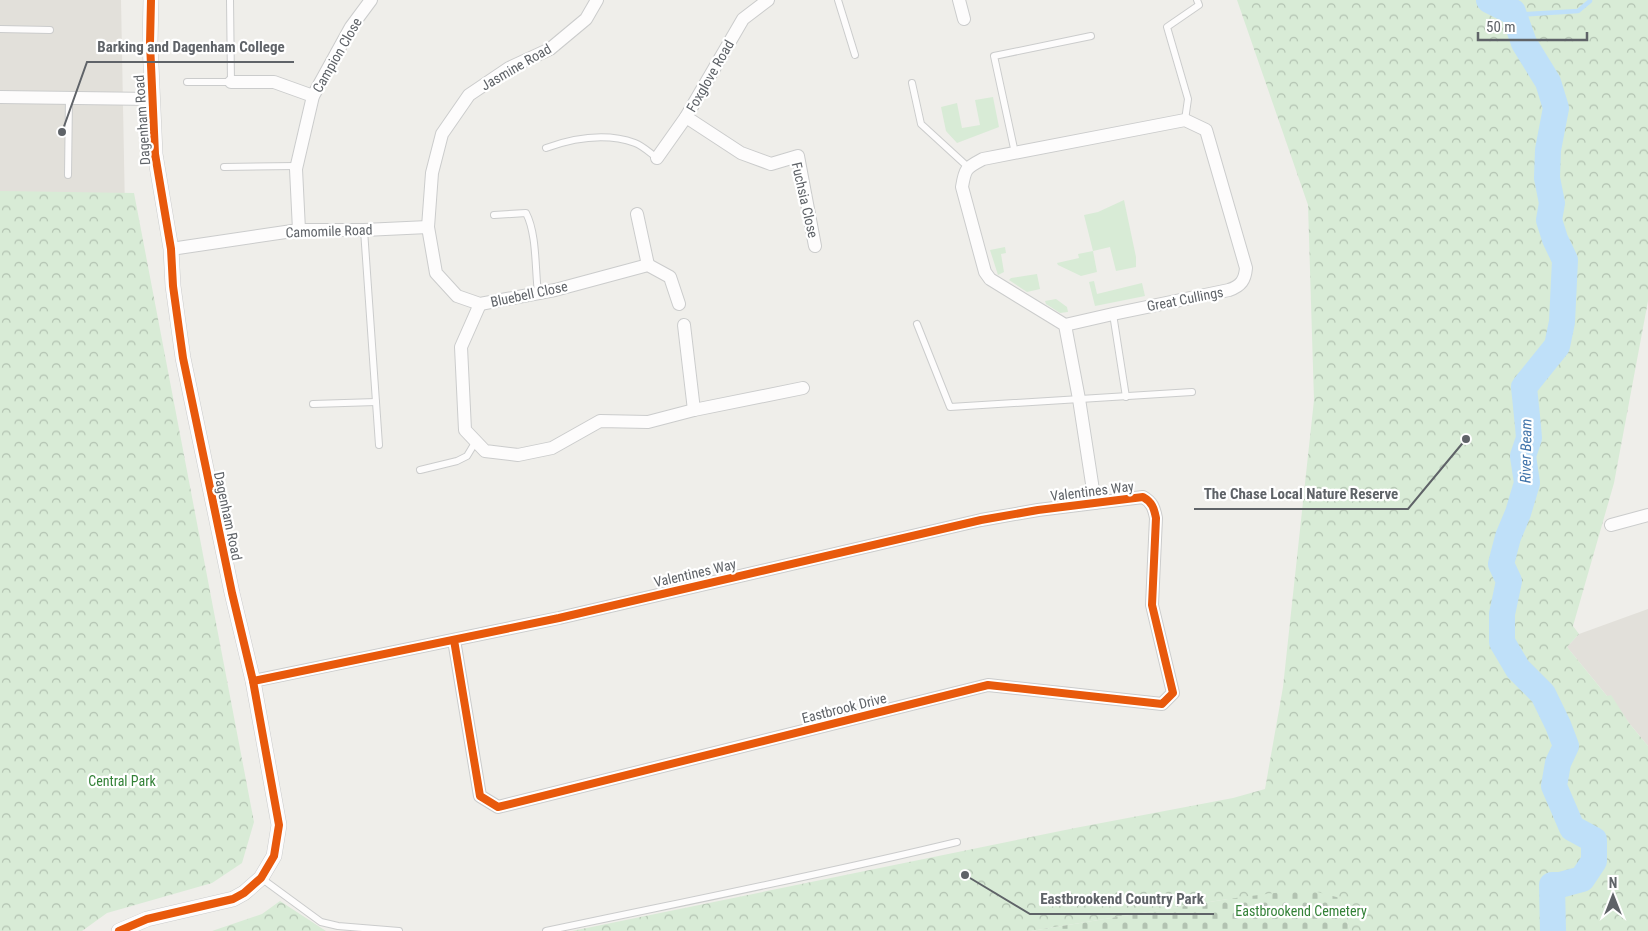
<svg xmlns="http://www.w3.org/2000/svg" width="1648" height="931" font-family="'Roboto Condensed',sans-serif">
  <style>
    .education { fill: #e2e0da }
    .grass { fill: #d8ebd6 }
    .forest { fill: url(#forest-crowns) }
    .cemetery { fill: url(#cemetery-stones) }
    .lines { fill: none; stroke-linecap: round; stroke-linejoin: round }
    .stream { stroke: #bfe0f9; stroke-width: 4.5 }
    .river { stroke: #bfe0f9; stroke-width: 26 }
    .service-casing { stroke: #cbcccc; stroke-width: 8 }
    .minor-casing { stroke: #cbcccc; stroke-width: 14 }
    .tertiary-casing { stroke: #cbcccc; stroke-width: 16 }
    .service { stroke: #fdfcfc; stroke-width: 6 }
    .minor { stroke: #fdfcfc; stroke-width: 12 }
    .tertiary { stroke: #fdfcfc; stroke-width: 15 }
    .cycleway-casing { stroke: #fff; stroke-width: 11 }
    .cycleway { stroke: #e8590c; stroke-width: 8 }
    .labels { text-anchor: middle; stroke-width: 4.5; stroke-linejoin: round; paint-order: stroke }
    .street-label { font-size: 14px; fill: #5f6368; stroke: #fff }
    .park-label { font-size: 14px; fill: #348238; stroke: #fff }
    .water-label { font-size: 15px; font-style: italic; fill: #4174aa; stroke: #fff }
    .leader { fill: none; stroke: #5f6368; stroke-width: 2 }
    .callout-dot { fill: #5f6368; stroke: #fff; stroke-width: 2 }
    .callout-label { font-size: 15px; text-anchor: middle; font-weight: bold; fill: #5f6368; stroke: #fff; stroke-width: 4.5; stroke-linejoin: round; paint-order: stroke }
  </style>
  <defs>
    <pattern id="forest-crowns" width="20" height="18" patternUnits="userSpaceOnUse" patternTransform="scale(1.25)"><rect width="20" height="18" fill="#d8ebd6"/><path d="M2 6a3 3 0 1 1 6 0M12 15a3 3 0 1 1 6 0" fill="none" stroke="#b2c2b1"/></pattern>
    <pattern id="cemetery-stones" width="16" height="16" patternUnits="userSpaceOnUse" patternTransform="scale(1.25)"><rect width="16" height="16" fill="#d8ebd6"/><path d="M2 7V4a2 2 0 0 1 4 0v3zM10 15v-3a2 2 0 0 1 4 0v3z" fill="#b2c2b1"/></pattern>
  </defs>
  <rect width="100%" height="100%" fill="#efeeea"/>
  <g class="education">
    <polygon points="0,0 121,0 126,265 0,279"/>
    <polygon points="1648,609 1648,746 1567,647 1579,634"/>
  </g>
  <g class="grass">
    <polygon points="993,97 999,127 957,143 946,131 941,107 957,103 962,128 980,125 975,100"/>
    <polygon points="1124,200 1136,257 1136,267 1116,271 1110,247 1093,251 1084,215 1098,212"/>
    <polygon points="1005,247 1006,253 1001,254 1004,272 998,275 990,250"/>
    <polygon points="1093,251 1097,272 1081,276 1058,265 1057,263 1079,258 1078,254"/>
    <polygon points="1037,274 1040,289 1027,292 1009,280 1011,278"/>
    <polygon points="1094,281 1097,294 1142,283 1145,296 1095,306 1089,282"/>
    <polygon points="1056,299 1067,307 1068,312 1060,313 1046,304 1045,301"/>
  </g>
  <g class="forest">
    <polygon points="1237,0 1648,0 1648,301 1614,483 1573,626 1579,634 1567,647 1607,696 1611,695 1629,723 1648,746 1648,931 1350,931 1340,898 1228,899 1031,931 572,931 1075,828 1233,798 1265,789 1283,687 1314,400 1308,205"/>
    <polygon points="0,191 134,193 254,822 242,863 212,883 107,913 82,931 0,931"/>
    <polygon points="280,901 326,931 212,931 262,914"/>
  </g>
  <polygon class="cemetery" points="1306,889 1340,898 1350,931 1031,931 1228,899"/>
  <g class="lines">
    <polyline class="stream" points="1514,15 1578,11 1590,1"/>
    <polyline class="river" points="1489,0 1513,12 1524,43 1548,82 1556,108 1548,150 1547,178 1552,203 1549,220 1555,239 1565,260 1562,322 1557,346 1524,387 1528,426 1529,438 1523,456 1527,483 1518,513 1508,537 1501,564 1509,581 1502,614 1502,642 1518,669 1543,694 1558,725 1566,746 1558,763 1554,786 1572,828 1594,840 1594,861 1582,879 1560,885 1552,885 1553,931"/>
    <g class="service-casing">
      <g id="service">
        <polyline points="838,0 855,55"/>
        <polyline points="0,29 50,30"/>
        <polyline points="187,82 231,82 230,0"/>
        <polyline points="912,83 921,124 968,167"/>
        <polyline points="1185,120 1188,99 1167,27 1199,5 1197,0"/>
        <path d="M546,148C574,138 607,133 635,143C643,146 650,153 657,158"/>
        <polyline points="1015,153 994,56 1091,36"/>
        <polyline points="224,167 296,166"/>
        <polyline points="68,175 69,98"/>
        <path d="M494,215L526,213C537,234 535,270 538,293"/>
        <polyline points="364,230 379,445"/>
        <polyline points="1113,314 1126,397"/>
        <polyline points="917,324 950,407 1192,392"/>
        <polyline points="313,404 376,402"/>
        <polyline points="420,470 457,461 467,456 476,441"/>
        <polyline points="261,878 321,922 338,926 399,931"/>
        <path d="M546,931C683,902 821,875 957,842"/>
      </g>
    </g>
    <g class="minor-casing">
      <g id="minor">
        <polyline points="597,0 586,19 550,49 509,68 469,95 442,134 432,173 428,227 436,273 457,296 480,304 555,290 648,265 670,277 679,304"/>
        <polyline points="959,0 964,19"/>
        <polyline points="231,82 274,82 313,96"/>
        <polyline points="0,97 153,99"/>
        <polyline points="686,117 741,153 771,164 798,156 815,246"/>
        <polyline points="657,158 686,117 743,19 768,0"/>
        <polyline points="637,214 648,265"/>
        <polyline points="299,230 296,169 313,96 351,27 371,0"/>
        <polyline points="171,249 299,230 364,230 428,227"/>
        <polyline points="480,304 461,347 465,430 485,451 518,455 552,448 600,421 648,422 694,410 803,388"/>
        <polyline points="684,325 694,410"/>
        <path d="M1065,325L1113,314L1229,290C1241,286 1245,280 1246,268L1206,130L1185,120L983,159C966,168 965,168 962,187L985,272L990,279L1065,325L1079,399L1095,503"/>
        <polyline points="1611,525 1648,515"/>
        <path d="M253,681L559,618L981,520L1038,510L1143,497C1152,502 1154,508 1156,518L1152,605L1173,693L1162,704L988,685L498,807L480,796L454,640"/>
      </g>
    </g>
    <g class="tertiary-casing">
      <polyline id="tertiary" points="119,931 147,919 233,899 244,893 261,878 274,856 279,825 253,681 232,593 183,358 173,286 171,249 155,154 150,43 151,0"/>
    </g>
    <use href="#service" class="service"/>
    <use href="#minor" class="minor"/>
    <use href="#tertiary" class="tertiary"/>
    <g class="cycleway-casing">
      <g id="cycleway">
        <path d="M253,681L559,618L981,520L1038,510L1143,497C1152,502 1154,508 1156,518L1152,605L1173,693L1162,704L988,685L498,807L480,796L454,640"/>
        <polyline points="119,931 147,919 233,899 244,893 261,878 274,856 279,825 253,681 232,593 183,358 173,286 171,249 155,154 150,43 151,0"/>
      </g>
    </g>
    <use href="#cycleway" class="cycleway"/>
  </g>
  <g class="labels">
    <g class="street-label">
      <text transform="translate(337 55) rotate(-60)" y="5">Campion Close</text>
      <text transform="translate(516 67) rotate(-30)" y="5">Jasmine Road</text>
      <text transform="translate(710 76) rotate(-60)" y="5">Foxglove Road</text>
      <text transform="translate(142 120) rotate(-94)" y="5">Dagenham Road</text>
      <text transform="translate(805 200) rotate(77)" y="5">Fuchsia Close</text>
      <text transform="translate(329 231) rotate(-2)" y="5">Camomile Road</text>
      <text transform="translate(529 294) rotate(-12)" y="5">Bluebell Close</text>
      <text transform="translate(1185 299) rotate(-11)" y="5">Great Cullings</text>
      <text transform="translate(1092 491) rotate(-7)" y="5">Valentines Way</text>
      <text transform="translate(228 516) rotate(78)" y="5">Dagenham Road</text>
      <text transform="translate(695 573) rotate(-13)" y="5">Valentines Way</text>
      <text transform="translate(844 708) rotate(-14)" y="5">Eastbrook Drive</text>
    </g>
    <g class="park-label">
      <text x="122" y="786">Central Park</text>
      <text x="1301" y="916">Eastbrookend Cemetery</text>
    </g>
    <g class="water-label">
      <text transform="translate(1526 451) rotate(-89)" y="5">River Beam</text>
    </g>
  </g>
  <path class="leader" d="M62 132L87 62H294M1466 439L1408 509H1194M965 875L1030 914H1214"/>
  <g class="callout-dot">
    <circle cx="62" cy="132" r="5"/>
    <circle cx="1466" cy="439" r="5"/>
    <circle cx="965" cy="875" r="5"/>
  </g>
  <g class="callout-label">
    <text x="191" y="52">Barking and Dagenham College</text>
    <text x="1301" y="499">The Chase Local Nature Reserve</text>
    <text x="1122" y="904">Eastbrookend Country Park</text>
  </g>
  <g transform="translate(1613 896)" stroke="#ffffff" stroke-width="4" paint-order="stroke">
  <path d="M0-4L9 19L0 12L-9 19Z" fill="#5f6368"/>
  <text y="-8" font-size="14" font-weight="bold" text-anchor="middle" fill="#5f6368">N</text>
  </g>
  <path d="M1478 32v8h109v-8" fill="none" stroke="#5f6368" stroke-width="2.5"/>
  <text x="1486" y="32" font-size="15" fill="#5f6368" stroke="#ffffff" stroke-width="4" paint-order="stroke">50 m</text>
</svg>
